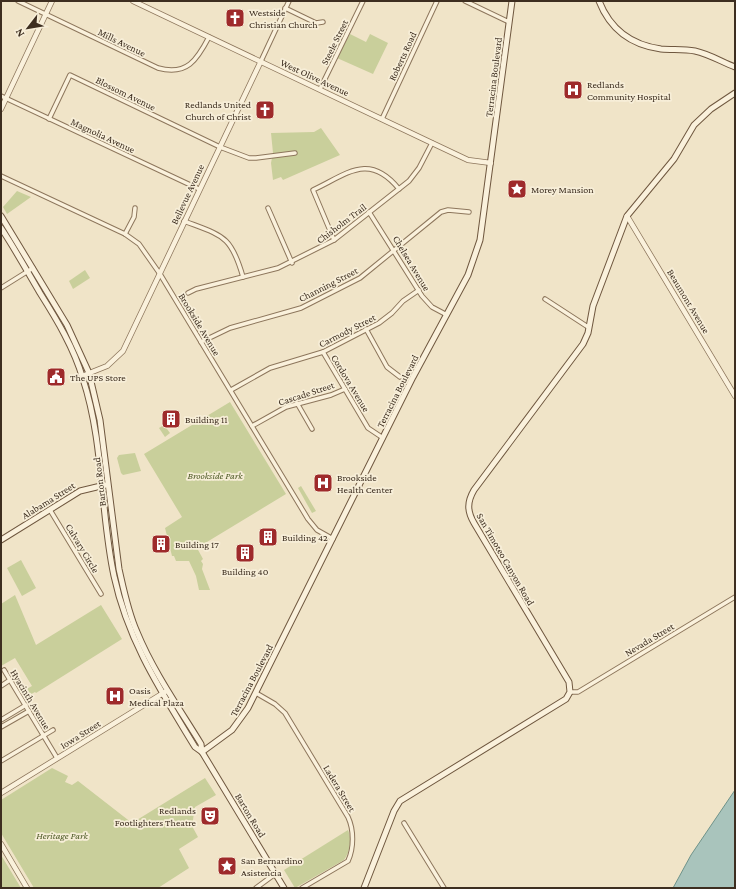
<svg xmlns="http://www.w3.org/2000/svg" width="736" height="889" font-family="'Crimson Pro',serif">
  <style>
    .green { fill: #c9cf9b }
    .water { fill: #a9c4bc; stroke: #6f938a }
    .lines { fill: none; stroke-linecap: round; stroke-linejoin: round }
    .minor-casing { stroke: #8d765c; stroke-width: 5.5 }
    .tertiary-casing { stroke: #8d765c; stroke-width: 6 }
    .secondary-casing { stroke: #6f573f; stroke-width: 7 }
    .minor { stroke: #faf1dc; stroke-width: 3.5 }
    .tertiary { stroke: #faf1dc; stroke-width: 4.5 }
    .secondary { stroke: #faf1dc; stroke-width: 5 }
    .labels { text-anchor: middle; stroke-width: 3.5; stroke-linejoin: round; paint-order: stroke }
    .poi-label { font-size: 10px; fill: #3d2e20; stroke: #f7eed8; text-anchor: start }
    .street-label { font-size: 10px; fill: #3d2e20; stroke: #f7eed8 }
    .park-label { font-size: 10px; font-style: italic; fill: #4d5a26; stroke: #f7eed8 }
  </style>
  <rect width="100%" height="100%" fill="#f0e4c8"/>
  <g class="green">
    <polygon points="350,34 366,42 370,34 388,43 373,74 337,58"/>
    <polygon points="321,128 340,155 283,180 281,177 273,180 271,163 273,153 271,133 314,132"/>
    <polygon points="17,191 31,197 7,214 3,207"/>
    <polygon points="85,270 90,278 73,289 69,281"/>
    <polygon points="230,402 286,494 197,548 203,559 201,561 203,564 202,569 210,590 199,590 196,576 189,561 176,561 174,556 172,556 165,528 182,517 144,454"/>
    <polygon points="164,425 170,433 165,437 159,428"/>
    <polygon points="135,453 141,471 123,475 121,473 117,458 119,455"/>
    <polygon points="301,486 316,511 312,513 298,488"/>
    <polygon points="21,560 36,588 22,596 7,568"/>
    <polygon points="15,595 36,645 101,605 122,639 36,693 35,692 24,698 21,692 32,686 15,658 1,666 1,604"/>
    <polygon points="52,768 68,776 65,782 72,785 78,781 132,823 205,778 216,795 195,807 192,826 198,837 179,849 189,868 158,888 34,888 1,833 1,800"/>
    <path d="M348,830C352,839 350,852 344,860L295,888L284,870Z"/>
    <polygon points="1,855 21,888 1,888"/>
  </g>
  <polygon class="water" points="735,790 735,888 673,888 691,855"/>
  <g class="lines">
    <g class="minor-casing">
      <g id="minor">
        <path d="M18,1L158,68C187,76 197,60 209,37"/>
        <polyline points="465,1 509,22"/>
        <polyline points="285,8 316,23 323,22"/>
        <polyline points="261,61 289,1"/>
        <polyline points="320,89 363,1"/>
        <polyline points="1,96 199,189"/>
        <polyline points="49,119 70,75 220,147 249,158 256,158 295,153"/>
        <polyline points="382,119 437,1"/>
        <polyline points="1,176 125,234 139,244 160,274 308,519 317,530 333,539"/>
        <polyline points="268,208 292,263"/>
        <polyline points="369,212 422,296 432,307 447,315"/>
        <path d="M184,221C223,236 231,235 243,277"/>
        <polyline points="125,234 134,217 135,208"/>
        <path d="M334,240L313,190C347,174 369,152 399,189"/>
        <polyline points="1,288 33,268"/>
        <polyline points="188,293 196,289 278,268 334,240 409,181 419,168 432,143"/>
        <polyline points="545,299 588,327"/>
        <polyline points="366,329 387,367 400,377"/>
        <polyline points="201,342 230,328 301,308 360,278 441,212 448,210 469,212"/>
        <polyline points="323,352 368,428 383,438"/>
        <polyline points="231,390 270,368 323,352 379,323 392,313 403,301 419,290"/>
        <polyline points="297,403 312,429"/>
        <polyline points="252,426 286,407 331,395 345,389"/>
        <polyline points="50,510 101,594"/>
        <polyline points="4,670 57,758"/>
        <polyline points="1,686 10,680"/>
        <polyline points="570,692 578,692 735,597"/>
        <path d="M256,693L275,704L285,713L348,817C354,830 354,848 348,861L302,888"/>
        <polyline points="1,720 26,705"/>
        <polyline points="1,727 29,711"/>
        <polyline points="1,761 53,730"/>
        <polyline points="404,823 444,888"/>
        <polyline points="256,888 275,874"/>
      </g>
    </g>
    <g class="tertiary-casing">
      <g id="tertiary">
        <polyline points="133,1 432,143 468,160 491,163"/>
        <polyline points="1,109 52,1"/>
        <polyline points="627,216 735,396"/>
        <polyline points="82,376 107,366 123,351 261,61"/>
        <polyline points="1,793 165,692"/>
        <polyline points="1,844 27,888"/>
      </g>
    </g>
    <g class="secondary-casing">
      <g id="secondary">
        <path d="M599,1C610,29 631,45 661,49C672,50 684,49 695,51C709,54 722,62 735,67"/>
        <path d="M1,216L67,325L89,373L100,420L119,569C124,591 128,612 137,632C153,671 179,708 201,744L202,752L284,888"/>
        <path d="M1,228C15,249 27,271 40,293C57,320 74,348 83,379C104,443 100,511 114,576C128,641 161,691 195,747L202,752"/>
        <polyline points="1,540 80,491 105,485"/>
        <polyline points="202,752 232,730 248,708 413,377 468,275 480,240 512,1"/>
        <path d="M364,888L394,811L400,801L566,699L570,692L569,682L474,523C467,511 467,502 474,490L583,344L588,333L593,306L627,216L674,159L694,125L711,109L735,93"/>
      </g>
    </g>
    <use href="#minor" class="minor"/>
    <use href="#tertiary" class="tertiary"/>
    <use href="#secondary" class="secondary"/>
  </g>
  <defs>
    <g id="church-square" transform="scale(1)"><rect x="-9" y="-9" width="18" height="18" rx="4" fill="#9e2a2b" stroke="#f7eed8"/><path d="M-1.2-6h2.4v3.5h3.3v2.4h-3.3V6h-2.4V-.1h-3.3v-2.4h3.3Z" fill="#fff"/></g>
    <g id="hospital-square" transform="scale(1)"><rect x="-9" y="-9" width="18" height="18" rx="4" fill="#9e2a2b" stroke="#f7eed8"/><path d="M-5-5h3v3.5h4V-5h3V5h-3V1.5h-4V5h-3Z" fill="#fff"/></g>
    <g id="sight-square" transform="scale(1)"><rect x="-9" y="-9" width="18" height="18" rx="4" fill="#9e2a2b" stroke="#f7eed8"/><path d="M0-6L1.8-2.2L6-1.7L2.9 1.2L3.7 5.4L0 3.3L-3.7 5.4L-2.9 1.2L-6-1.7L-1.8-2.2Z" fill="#fff"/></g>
    <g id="civic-square" transform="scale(1)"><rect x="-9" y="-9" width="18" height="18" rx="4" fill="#9e2a2b" stroke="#f7eed8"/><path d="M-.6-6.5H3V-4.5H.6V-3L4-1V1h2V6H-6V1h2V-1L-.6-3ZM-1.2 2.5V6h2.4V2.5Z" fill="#fff"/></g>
    <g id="building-square" transform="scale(1)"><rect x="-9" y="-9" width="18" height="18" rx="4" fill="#9e2a2b" stroke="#f7eed8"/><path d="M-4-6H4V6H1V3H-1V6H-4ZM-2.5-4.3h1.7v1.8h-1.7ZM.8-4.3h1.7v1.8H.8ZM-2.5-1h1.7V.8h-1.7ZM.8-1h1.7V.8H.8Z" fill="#fff"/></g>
    <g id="theatre-square" transform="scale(1)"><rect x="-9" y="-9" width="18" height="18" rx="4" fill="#9e2a2b" stroke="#f7eed8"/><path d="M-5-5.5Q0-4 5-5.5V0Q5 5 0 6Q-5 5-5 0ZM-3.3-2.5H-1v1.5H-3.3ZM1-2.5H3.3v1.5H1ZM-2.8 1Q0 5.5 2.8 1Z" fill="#fff"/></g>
  </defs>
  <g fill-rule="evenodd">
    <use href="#church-square" x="235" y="18"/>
    <use href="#hospital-square" x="573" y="90"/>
    <use href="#church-square" x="265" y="110"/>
    <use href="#sight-square" x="517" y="189"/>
    <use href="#civic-square" x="56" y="377"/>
    <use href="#building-square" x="171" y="419"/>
    <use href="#hospital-square" x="323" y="483"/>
    <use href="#building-square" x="268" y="537"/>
    <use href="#building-square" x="161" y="544"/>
    <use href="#building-square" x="245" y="553"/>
    <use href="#hospital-square" x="115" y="696"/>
    <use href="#theatre-square" x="210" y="816"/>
    <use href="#sight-square" x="227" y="866"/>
  </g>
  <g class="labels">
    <g class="poi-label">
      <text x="249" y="16">Westside<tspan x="249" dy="12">Christian Church</tspan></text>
      <text x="587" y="88">Redlands<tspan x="587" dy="12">Community Hospital</tspan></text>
      <text x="251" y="108" text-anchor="end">Redlands United<tspan x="251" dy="12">Church of Christ</tspan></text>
      <text x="531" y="193">Morey Mansion</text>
      <text x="70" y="381">The UPS Store</text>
      <text x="185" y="423">Building 11</text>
      <text x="337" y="481">Brookside<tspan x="337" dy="12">Health Center</tspan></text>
      <text x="282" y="541">Building 42</text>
      <text x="175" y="548">Building 17</text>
      <text x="245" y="575" text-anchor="middle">Building 40</text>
      <text x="129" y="694">Oasis<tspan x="129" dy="12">Medical Plaza</tspan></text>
      <text x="196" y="814" text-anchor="end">Redlands<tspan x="196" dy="12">Footlighters Theatre</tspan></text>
      <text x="241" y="864">San Bernardino<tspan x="241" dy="12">Asistencia</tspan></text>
    </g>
    <g class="street-label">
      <text transform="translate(122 42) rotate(26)" y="4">Mills Avenue</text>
      <text transform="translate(334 42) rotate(-64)" y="4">Steele Street</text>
      <text transform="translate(402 56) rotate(-65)" y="4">Roberts Road</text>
      <text transform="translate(315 77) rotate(25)" y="4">West Olive Avenue</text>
      <text transform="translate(493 77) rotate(-83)" y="4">Terracina Boulevard</text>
      <text transform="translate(126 93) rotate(26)" y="4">Blossom Avenue</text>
      <text transform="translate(103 135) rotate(25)" y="4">Magnolia Avenue</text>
      <text transform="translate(187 194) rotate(-65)" y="4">Bellevue Avenue</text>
      <text transform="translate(341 223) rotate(-37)" y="4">Chisholm Trail</text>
      <text transform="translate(412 263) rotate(59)" y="4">Chelsea Avenue</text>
      <text transform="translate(328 284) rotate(-27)" y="4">Channing Street</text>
      <text transform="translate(689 301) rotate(59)" y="4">Beaumont Avenue</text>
      <text transform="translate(200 324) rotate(59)" y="4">Brookside Avenue</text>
      <text transform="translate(347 330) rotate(-27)" y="4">Carmody Street</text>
      <text transform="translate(351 383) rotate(59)" y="4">Cordova Avenue</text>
      <text transform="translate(397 391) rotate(-63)" y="4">Terracina Boulevard</text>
      <text transform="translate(306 393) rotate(-18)" y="4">Cascade Street</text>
      <text transform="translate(99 482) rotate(-97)" y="4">Barton Road</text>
      <text transform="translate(48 500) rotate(-32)" y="4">Alabama Street</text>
      <text transform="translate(83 548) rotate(59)" y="4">Calvary Circle</text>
      <text transform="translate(506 559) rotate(60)" y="4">San Timoteo Canyon Road</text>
      <text transform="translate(649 639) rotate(-31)" y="4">Nevada Street</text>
      <text transform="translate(251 680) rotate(-62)" y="4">Terracina Boulevard</text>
      <text transform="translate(31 699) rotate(59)" y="4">Hyacinth Avenue</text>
      <text transform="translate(80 734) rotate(-32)" y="4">Iowa Street</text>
      <text transform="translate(340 788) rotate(59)" y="4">Ladera Street</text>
      <text transform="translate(251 815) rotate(59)" y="4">Barton Road</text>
    </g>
    <g class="park-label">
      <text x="215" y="479">Brookside Park</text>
      <text x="62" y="839">Heritage Park</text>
    </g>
  </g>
  <rect width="736" height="889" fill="none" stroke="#3d2e20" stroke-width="4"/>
  <g transform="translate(28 28) rotate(239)" stroke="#f7eed8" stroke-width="3" paint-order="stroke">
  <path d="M0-3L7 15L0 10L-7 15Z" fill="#3d2e20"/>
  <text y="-6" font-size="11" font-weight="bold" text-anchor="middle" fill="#3d2e20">N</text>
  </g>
</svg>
